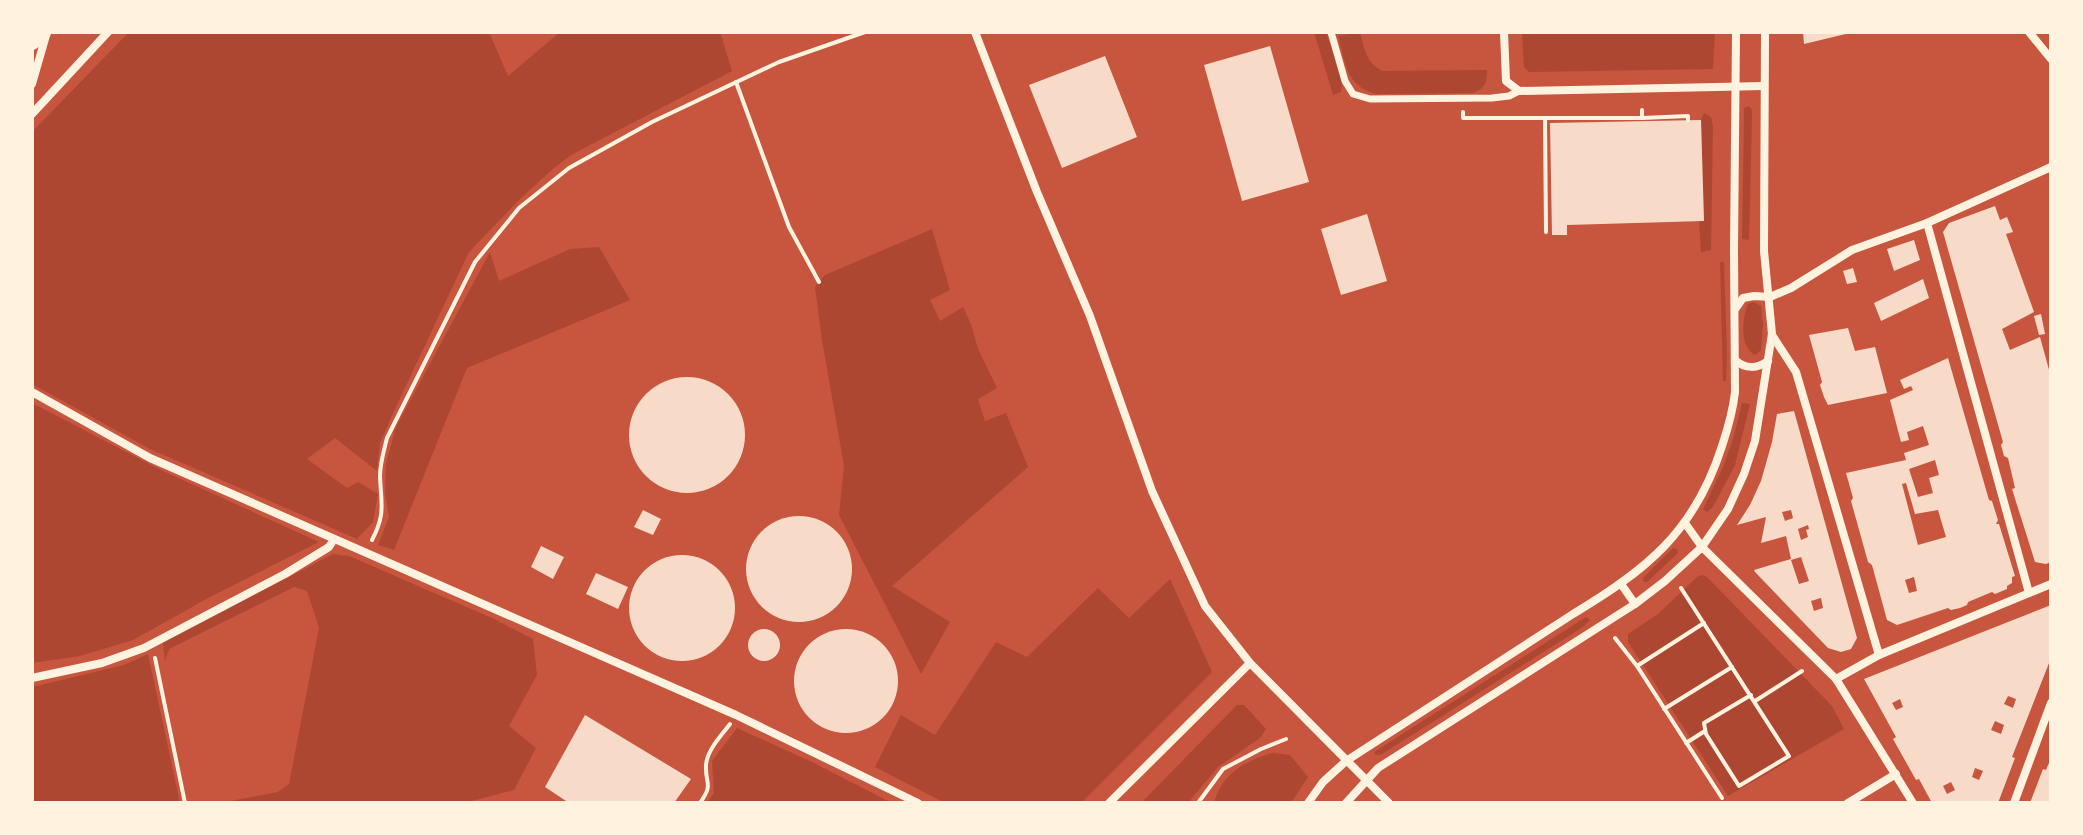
<svg xmlns="http://www.w3.org/2000/svg" width="2083" height="835" font-family="Helvetica,sans-serif">
  <style>
    .green { fill: #ae4732 }
    .building { fill: #f7dbc8; fill-rule: evenodd }
    .lines { fill: none; stroke-linecap: round; stroke-linejoin: round }
    .path { stroke: #fff3e0; stroke-width: 4 }
    .pedestrian { stroke: #fff3e0; stroke-width: 7 }
    .minor { stroke: #fff3e0; stroke-width: 8 }
    .trunk { stroke: #fff3e0; stroke-width: 16 }
  </style>
  <rect width="100%" height="100%" fill="#c8553d"/>
  <g class="green">
    <polygon points="129,32 489,32 508,76 560,32 720,32 732,71 571,155 554,168 522,197 469,252 394,411 380,443 377,471 335,438 307,459 347,488 358,482 378,494 373,522 357,539 150,449 32,384 32,132"/>
    <polygon points="1314,32 1326,32 1342,82 1341,92 1333,95"/>
    <path d="M1360,32C1365,50 1365,61 1382,71L1487,70C1487,82 1486,88 1473,93L1376,94C1345,85 1346,64 1338,36Z"/>
    <polygon points="1522,32 1715,32 1713,69 1529,72 1524,67"/>
    <polygon points="1749,106 1752,110 1752,117 1749,240 1742,239 1744,120 1744,108"/>
    <polygon points="1704,113 1711,117 1713,127 1711,250 1701,252 1699,221 1704,220 1701,120"/>
    <polygon points="932,229 950,290 930,300 940,321 963,307 971,324 978,349 997,388 978,399 985,421 1006,413 1028,467 892,586 950,622 921,674 839,515 844,466 822,340 815,287 825,275"/>
    <polygon points="599,247 630,300 467,368 394,550 378,545 389,517 385,494 386,463 396,427 490,252 499,281 570,249"/>
    <polygon points="1720,262 1724,262 1727,356 1726,381 1723,381"/>
    <path d="M1754,302L1761,306L1763,324L1761,350L1755,355C1739,347 1742,319 1748,304Z"/>
    <polygon points="32,403 161,470 319,542 210,597 133,640 80,656 32,663"/>
    <polygon points="1742,403 1750,404 1735,465 1713,507 1707,512 1703,509 1705,505 1723,467 1733,439"/>
    <polygon points="1673,548 1677,549 1678,553 1647,582 1644,582 1643,578"/>
    <polygon points="333,554 349,556 492,618 533,639 537,675 509,726 536,748 514,790 464,803 220,803 278,792 289,784 319,628 307,591 294,587 169,649 165,661 163,643"/>
    <polygon points="1703,575 1707,577 1832,706 1844,729 1728,796 1628,642 1628,634 1658,614 1698,576"/>
    <polygon points="1170,579 1212,672 1081,803 945,803 875,767 901,715 935,735 996,642 1027,657 1098,588 1129,618"/>
    <polygon points="1586,617 1590,620 1583,627 1382,754 1376,755 1374,752"/>
    <polygon points="148,654 180,803 32,803 32,687 124,665"/>
    <polygon points="1237,705 1244,705 1266,729 1260,738 1218,767 1188,803 1141,803"/>
    <polygon points="737,728 812,762 892,803 707,803 714,793 712,761"/>
    <path d="M1273,753L1290,755L1308,777L1291,803H1214C1221,774 1246,760 1273,753Z"/>
  </g>
  <g class="building">
    <polygon points="1803,32 1850,32 1850,33 1804,44"/>
    <polygon points="1270,46 1309,182 1242,201 1204,65"/>
    <polygon points="1105,56 1137,137 1062,168 1029,85"/>
    <polygon points="1701,120 1704,221 1567,225 1567,235 1552,235 1550,123"/>
    <polygon points="1995,206 2000,220 2007,217 2013,232 2006,234 2034,312 2002,329 2010,350 2040,337 2051,377 2051,562 2046,564 2035,562 2012,489 2015,488 2008,458 2004,456 2001,445 2003,442 1943,232 1949,223"/>
    <polygon points="1367,214 1387,281 1341,295 1321,229"/>
    <polygon points="1914,240 1920,260 1894,271 1887,249"/>
    <polygon points="1853,268 1857,282 1847,284 1843,271"/>
    <polygon points="1923,279 1929,298 1881,321 1874,303"/>
    <polygon points="2041,314 2045,334 2039,335 2034,316"/>
    <polygon points="1848,328 1855,351 1875,347 1887,393 1828,405 1824,397 1820,385 1822,382 1809,335"/>
    <path d="M1948,358L1989,500L1992,501L1998,520L1996,524H1999L2015,576L2012,577V583L2007,586V589L1995,594L1992,592L1968,602L1967,605L1960,608L1951,610L1948,608L1897,625L1887,620L1872,565L1868,562L1851,501L1853,498L1846,473L1906,460L1904,453L1929,445L1923,426L1907,432L1909,440L1901,442L1890,400L1913,390L1911,386L1904,389L1900,380ZM1935,460L1939,475L1929,478L1933,493L1918,497L1909,469ZM1906,483L1915,514L1938,510L1946,537L1918,545L1902,484ZM1914,577L1917,591L1909,593L1905,580Z"/>
    <circle cx="687" cy="435" r="58"/>
    <path d="M1794,411L1857,638L1851,649L1841,652L1828,648L1755,572L1754,570L1791,559L1786,536L1761,543L1766,517L1737,525L1750,505L1761,481L1772,442L1777,414ZM1791,510L1793,518L1785,521L1782,512ZM1808,525L1809,529L1806,530L1808,537L1801,540L1798,529ZM1801,557L1809,581L1799,584L1791,560ZM1821,598L1823,608L1814,611L1811,601Z"/>
    <polygon points="643,510 661,519 653,535 634,527"/>
    <circle cx="799" cy="569" r="53"/>
    <polygon points="541,546 564,557 553,579 531,567"/>
    <circle cx="682" cy="608" r="53"/>
    <polygon points="596,573 628,587 618,609 586,594"/>
    <path d="M2051,605V658L2012,757L2015,758L1998,803H1932L1919,779L1916,780L1893,739L1896,737L1864,679ZM2008,696L2016,699L2013,708L2004,704ZM1900,699L1903,707L1896,710L1892,703ZM1995,721L2004,725L2001,734L1991,730ZM1975,768L1983,771L1979,780L1972,777ZM1951,782L1955,790L1947,794L1943,786Z"/>
    <circle cx="846" cy="681" r="52"/>
    <circle cx="764" cy="645" r="16"/>
    <polygon points="585,715 691,779 674,803 569,803 545,787"/>
    <polygon points="2051,758 2051,803 2030,803 2043,769 2046,770"/>
  </g>
  <g class="lines">
    <g class="path">
      <polyline points="736,82 789,227 819,282"/>
      <polyline points="1642,110 1642,118 1688,116 1688,120"/>
      <polyline points="1463,112 1463,118 1642,118"/>
      <polyline points="1545,118 1546,232"/>
      <path d="M372,540C386,513 381,504 380,476C380,463 384,450 387,438L475,262L519,208L569,168L652,122L779,62L865,32"/>
      <polyline points="1681,588 1789,756 1739,786 1706,734 1704,723 1751,695"/>
      <polyline points="1615,638 1637,666 1722,798"/>
      <polyline points="155,658 185,803"/>
      <polyline points="1637,666 1704,623"/>
      <polyline points="1755,701 1802,671"/>
      <polyline points="1664,709 1732,667"/>
      <polyline points="1686,743 1705,731"/>
      <path d="M700,803C714,783 705,785 706,765C707,750 721,736 730,724"/>
      <polyline points="1198,803 1223,769 1261,749 1286,739"/>
    </g>
    <polyline class="pedestrian" points="1331,32 1345,81 1353,94 1370,99 1492,98 1509,96 1519,91"/>
    <g class="minor">
      <polyline points="975,32 1037,192 1090,316 1152,491 1205,606 1250,663 1389,803"/>
      <polyline points="1504,32 1506,81 1519,91 1764,86"/>
      <polyline points="2029,32 2051,59"/>
      <polyline points="32,84 47,32"/>
      <polyline points="32,114 108,32"/>
      <polyline points="1927,223 2029,593"/>
      <polyline points="1736,308 1743,298 1754,296 1770,297 1791,288 1852,250 1927,223 2051,167"/>
      <polyline points="1772,335 1796,372 1879,655"/>
      <path d="M1735,360C1745,369 1757,369 1768,361"/>
      <polyline points="32,392 150,458 736,715 918,803"/>
      <polyline points="1685,523 1702,547 1836,679 1913,803"/>
      <polyline points="1621,584 1635,604"/>
      <polyline points="32,678 102,663 144,648 285,574 329,547 334,539"/>
      <polyline points="1836,679 1879,655 2051,584"/>
      <polyline points="1109,803 1250,663"/>
      <path d="M1308,803L1323,782L1346,761L1573,614C1647,570 1695,531 1722,446C1728,428 1733,411 1735,392L1734,250L1736,32"/>
      <polyline points="1346,803 1378,768 1635,604 1665,581 1702,547 1728,509 1744,474 1755,441 1772,334 1764,251 1765,32"/>
      <polyline points="1848,803 1896,774"/>
      <polyline points="2014,803 2051,703"/>
    </g>
    <polyline class="trunk" points="32,42 43,32"/>
  </g>
  <rect width="2083" height="835" fill="none" stroke="#fff3e0" stroke-width="68"/>
</svg>
